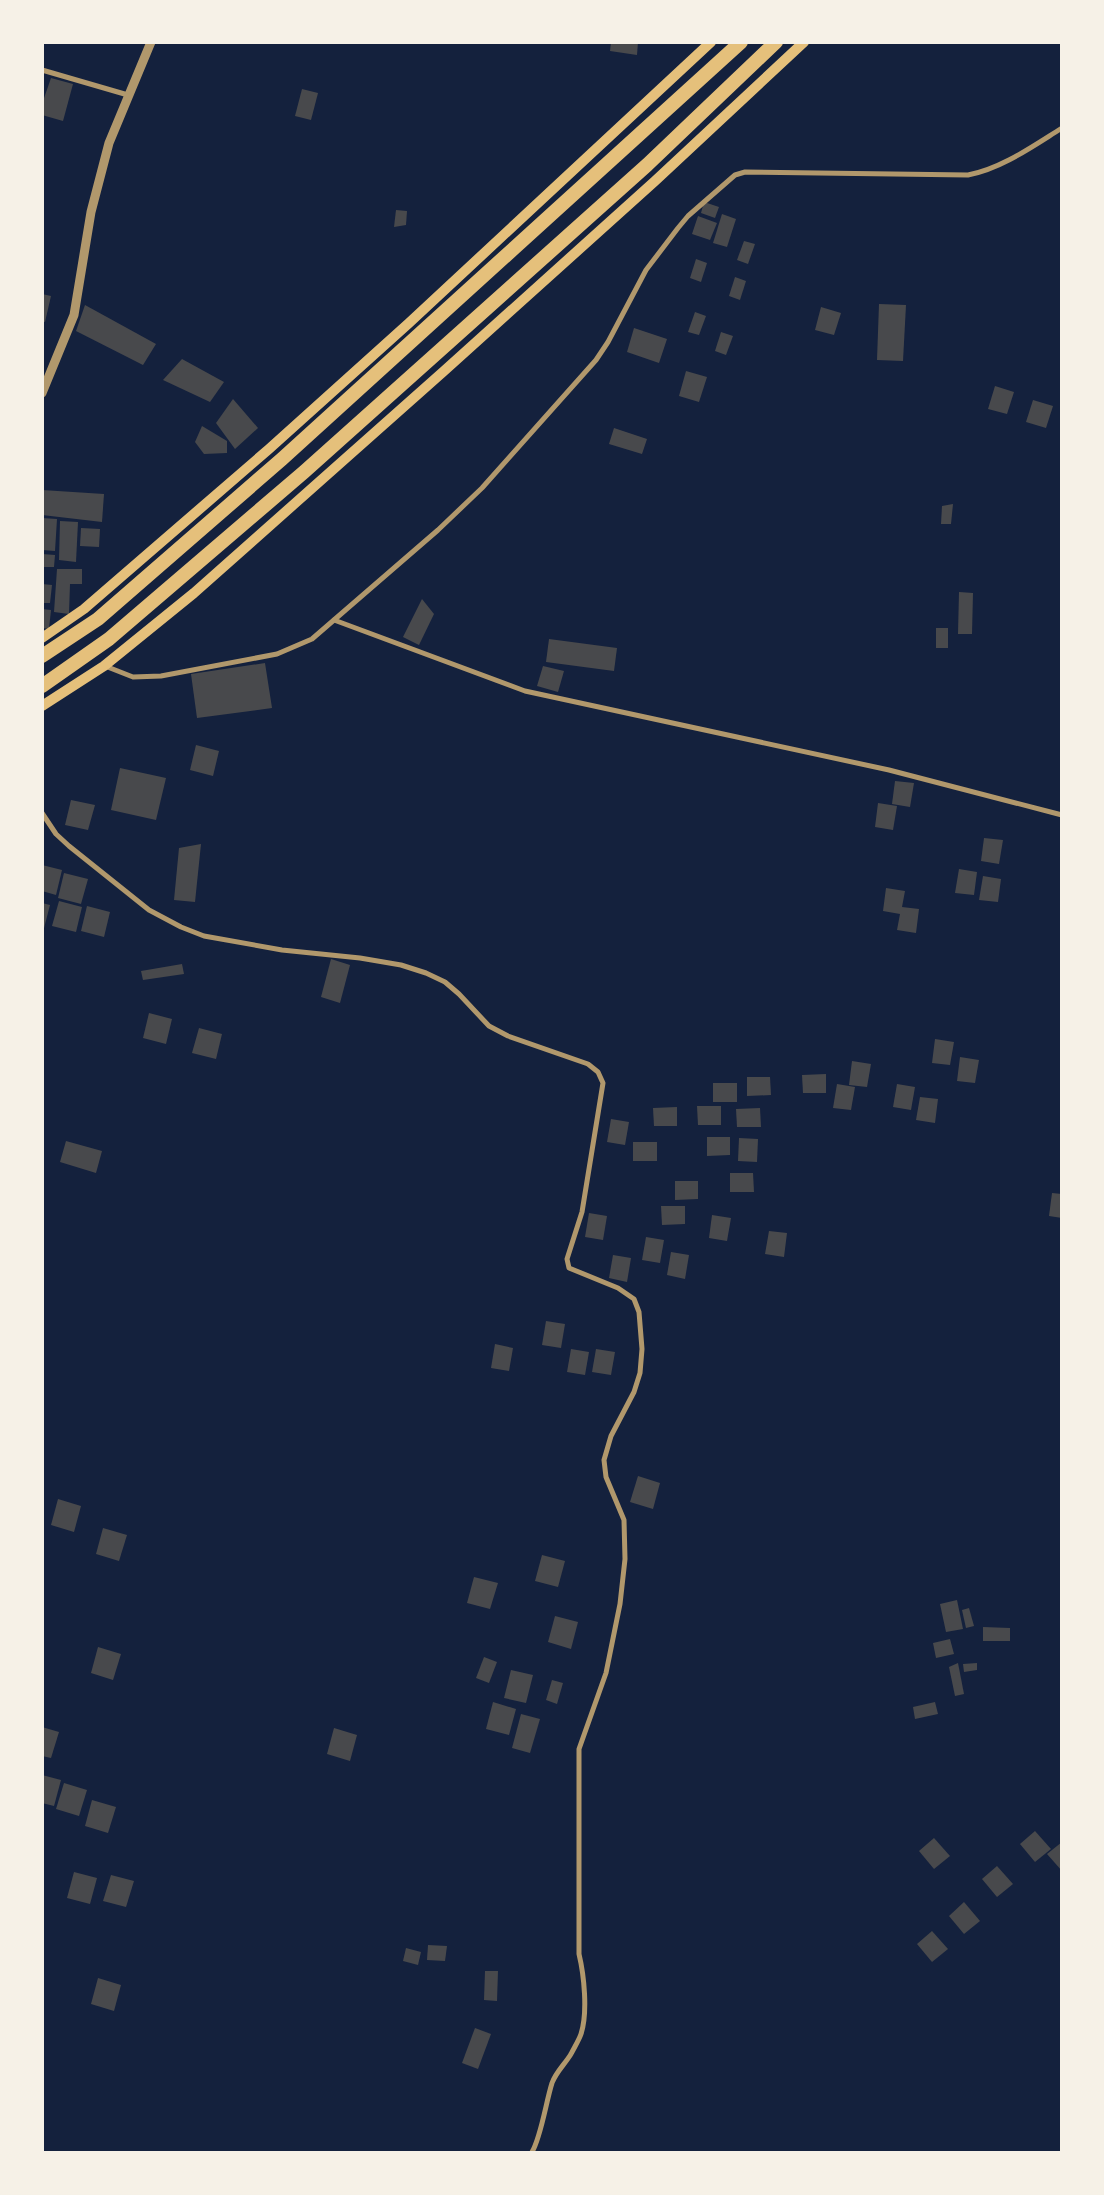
<svg xmlns="http://www.w3.org/2000/svg" width="1104" height="2195" font-family="Ubuntu,sans-serif">
  <style>
    .building { fill: #48494c }
    .lines { fill: none; stroke-linecap: round; stroke-linejoin: round }
    .minor { stroke: #b1986c; stroke-width: 5 }
    .tertiary { stroke: #b1986c; stroke-width: 9 }
    .secondary { stroke: #e5c07b; stroke-width: 10 }
    .trunk { stroke: #e5c07b; stroke-width: 14 }
  </style>
  <rect width="100%" height="100%" fill="#14213d"/>
  <g class="building">
    <polygon points="611,42 638,42 637,55 610,51"/>
    <polygon points="51,78 73,84 63,121 42,115 42,104"/>
    <polygon points="302,89 318,93 311,120 295,116"/>
    <polygon points="704,202 719,207 715,218 701,213"/>
    <polygon points="396,210 407,211 406,225 394,227"/>
    <polygon points="722,214 736,219 727,247 713,243"/>
    <polygon points="698,216 717,223 710,240 692,234"/>
    <polygon points="744,241 755,244 748,264 737,260"/>
    <polygon points="696,259 707,263 701,282 690,278"/>
    <polygon points="735,277 746,281 740,300 729,296"/>
    <polygon points="42,294 51,296 45,322 42,321"/>
    <polygon points="879,304 906,305 903,361 877,360"/>
    <polygon points="85,305 156,344 143,365 76,331"/>
    <polygon points="821,307 841,313 834,335 815,330"/>
    <polygon points="695,312 706,316 699,335 688,332"/>
    <polygon points="634,328 667,339 659,363 627,352"/>
    <polygon points="721,332 733,336 726,355 715,351"/>
    <polygon points="182,359 224,382 210,402 163,380"/>
    <polygon points="686,371 707,377 699,402 679,396"/>
    <polygon points="995,386 1014,392 1007,414 988,409"/>
    <polygon points="233,399 258,428 235,449 216,423"/>
    <polygon points="1033,400 1053,406 1046,428 1026,422"/>
    <polygon points="202,426 227,441 227,453 204,454 195,442"/>
    <polygon points="614,428 647,439 642,454 609,444"/>
    <polygon points="42,490 104,494 102,522 42,515"/>
    <polygon points="953,504 951,524 941,524 942,506"/>
    <polygon points="42,518 57,519 55,551 42,550"/>
    <polygon points="60,521 78,522 76,562 59,560"/>
    <polygon points="81,528 100,529 99,547 80,546"/>
    <polygon points="42,554 55,555 54,567 42,567"/>
    <polygon points="57,569 82,569 82,584 70,584 69,614 54,612"/>
    <polygon points="42,584 52,585 50,603 42,603"/>
    <polygon points="959,592 973,593 972,634 958,634"/>
    <polygon points="422,599 434,614 419,645 403,637"/>
    <polygon points="42,609 51,610 49,629 42,628"/>
    <rect x="936" y="628" width="12" height="20"/>
    <polygon points="549,639 617,648 614,671 546,662"/>
    <polygon points="265,663 272,708 197,718 191,674"/>
    <polygon points="543,666 564,671 558,692 537,686"/>
    <polygon points="196,745 219,751 213,776 190,770"/>
    <polygon points="120,768 166,778 156,820 111,810"/>
    <polygon points="895,781 914,783 910,807 892,804"/>
    <polygon points="71,800 95,805 88,830 65,825"/>
    <polygon points="878,803 897,806 893,830 875,827"/>
    <polygon points="984,838 1003,840 999,864 981,861"/>
    <polygon points="201,844 195,902 174,900 179,848"/>
    <polygon points="42,865 62,870 56,895 42,891"/>
    <polygon points="959,869 977,872 974,895 955,893"/>
    <polygon points="64,873 88,879 81,904 58,898"/>
    <polygon points="983,876 1001,879 998,902 979,900"/>
    <polygon points="886,888 905,891 902,907 919,909 916,933 897,930 900,914 883,911"/>
    <polygon points="59,901 82,907 76,932 52,926"/>
    <polygon points="42,903 50,905 43,932 42,932"/>
    <polygon points="87,906 110,912 104,937 81,931"/>
    <polygon points="331,959 350,965 340,1003 321,997"/>
    <polygon points="182,964 184,974 143,980 141,971"/>
    <polygon points="149,1013 172,1019 166,1044 143,1038"/>
    <polygon points="199,1028 222,1034 216,1059 192,1053"/>
    <polygon points="935,1039 954,1042 950,1065 932,1063"/>
    <polygon points="960,1057 979,1060 975,1083 957,1081"/>
    <polygon points="852,1061 871,1064 867,1087 849,1085"/>
    <polygon points="826,1074 826,1093 803,1093 802,1075"/>
    <polygon points="747,1077 770,1077 771,1095 747,1096"/>
    <rect x="713" y="1083" width="24" height="19"/>
    <polygon points="837,1084 855,1087 851,1110 833,1108"/>
    <polygon points="897,1084 915,1087 911,1110 893,1107"/>
    <polygon points="920,1097 938,1099 935,1123 916,1120"/>
    <polygon points="697,1106 721,1106 721,1125 698,1125"/>
    <polygon points="677,1107 677,1126 654,1126 653,1108"/>
    <polygon points="760,1108 761,1127 737,1127 736,1109"/>
    <polygon points="611,1119 629,1122 625,1145 607,1142"/>
    <polygon points="707,1137 730,1137 730,1155 707,1156"/>
    <polygon points="739,1138 758,1139 757,1162 738,1161"/>
    <polygon points="66,1141 102,1151 96,1173 60,1162"/>
    <rect x="633" y="1142" width="24" height="19"/>
    <polygon points="730,1173 753,1173 754,1192 730,1192"/>
    <polygon points="675,1181 698,1181 698,1199 675,1200"/>
    <polygon points="1052,1193 1062,1194 1062,1218 1049,1216"/>
    <polygon points="661,1206 685,1206 685,1224 662,1225"/>
    <polygon points="589,1213 607,1216 603,1240 585,1237"/>
    <polygon points="712,1215 731,1218 727,1241 709,1238"/>
    <polygon points="769,1231 787,1233 784,1257 765,1254"/>
    <polygon points="646,1237 664,1240 660,1263 642,1260"/>
    <polygon points="671,1252 689,1255 685,1279 667,1275"/>
    <polygon points="613,1255 631,1258 627,1282 609,1278"/>
    <polygon points="546,1321 565,1324 561,1348 542,1345"/>
    <polygon points="495,1344 513,1348 509,1371 491,1368"/>
    <polygon points="571,1349 589,1352 585,1375 567,1372"/>
    <polygon points="596,1349 615,1352 611,1375 592,1372"/>
    <polygon points="638,1476 660,1483 653,1509 630,1502"/>
    <polygon points="58,1499 81,1506 74,1532 51,1525"/>
    <polygon points="103,1528 127,1535 119,1561 96,1554"/>
    <polygon points="542,1555 565,1561 558,1587 535,1581"/>
    <polygon points="474,1577 498,1583 490,1609 467,1603"/>
    <polygon points="957,1600 963,1629 946,1632 940,1604"/>
    <polygon points="969,1608 974,1626 966,1628 962,1610"/>
    <polygon points="555,1616 578,1622 571,1649 548,1642"/>
    <polygon points="983,1627 1010,1628 1010,1641 983,1641"/>
    <polygon points="950,1639 954,1654 936,1658 933,1643"/>
    <polygon points="98,1647 121,1654 113,1680 91,1673"/>
    <polygon points="484,1657 497,1662 489,1683 476,1678"/>
    <polygon points="958,1663 964,1694 955,1696 949,1667"/>
    <polygon points="977,1663 977,1670 964,1672 963,1664"/>
    <polygon points="511,1670 533,1675 526,1703 504,1698"/>
    <polygon points="552,1680 563,1683 557,1704 546,1700"/>
    <polygon points="493,1702 516,1709 509,1735 486,1729"/>
    <polygon points="935,1702 938,1714 915,1719 913,1707"/>
    <polygon points="521,1714 540,1719 530,1753 512,1748"/>
    <polygon points="42,1727 59,1732 51,1758 42,1756"/>
    <polygon points="334,1728 357,1735 350,1761 327,1754"/>
    <polygon points="42,1775 61,1780 54,1806 42,1803"/>
    <polygon points="64,1783 87,1790 79,1816 56,1809"/>
    <polygon points="92,1800 116,1807 108,1833 85,1826"/>
    <polygon points="1035,1831 1051,1849 1035,1862 1020,1844"/>
    <polygon points="934,1838 950,1856 934,1869 919,1851"/>
    <polygon points="1062,1842 1062,1871 1047,1854"/>
    <polygon points="997,1866 1013,1884 997,1897 982,1879"/>
    <polygon points="74,1872 97,1878 90,1904 67,1898"/>
    <polygon points="111,1875 134,1881 126,1907 103,1901"/>
    <polygon points="964,1902 980,1921 964,1934 949,1916"/>
    <polygon points="932,1931 948,1949 932,1962 917,1944"/>
    <polygon points="428,1945 447,1946 445,1961 427,1960"/>
    <polygon points="406,1948 421,1952 418,1965 403,1961"/>
    <polygon points="485,1971 498,1971 497,2001 484,2000"/>
    <polygon points="98,1978 121,1985 114,2011 91,2004"/>
    <polygon points="475,2028 491,2034 478,2069 462,2063"/>
  </g>
  <g class="lines">
    <g class="minor">
      <polyline points="42,70 128,95"/>
      <polyline points="334,620 525,691 889,770 1062,815"/>
      <path d="M105,666L133,677L161,676L277,654L312,639L438,530L482,488L596,360L608,342L646,270L678,228L688,216L735,175L745,172L968,175C1001,169 1033,146 1062,128"/>
      <path d="M42,813L56,834L69,846L149,910L181,927L204,936L282,950L360,958L401,965L426,973L445,982L459,994L489,1026L508,1036L588,1064L598,1072L603,1083L582,1212L567,1259L569,1268L618,1288L634,1299L639,1312L642,1349L640,1373L634,1392L611,1436L604,1460L606,1477L624,1520L625,1559L620,1604L606,1673L579,1749V1954C584,1975 588,2012 581,2034C579,2040 574,2048 571,2054C565,2064 556,2072 552,2083C546,2102 541,2137 532,2152"/>
    </g>
    <polyline class="tertiary" points="42,393 74,315 91,212 109,143 151,42"/>
    <g class="secondary">
      <polyline points="42,638 84,609 269,449 409,323 711,42"/>
      <polyline points="42,706 104,666 194,593 444,371 655,181 804,42"/>
    </g>
    <g class="trunk">
      <polyline points="42,656 98,619 282,459 741,42"/>
      <polyline points="42,686 109,639 304,472 647,165 776,42"/>
    </g>
  </g>
  <rect width="1104" height="2195" fill="none" stroke="#f6f1e7" stroke-width="88"/>
</svg>
